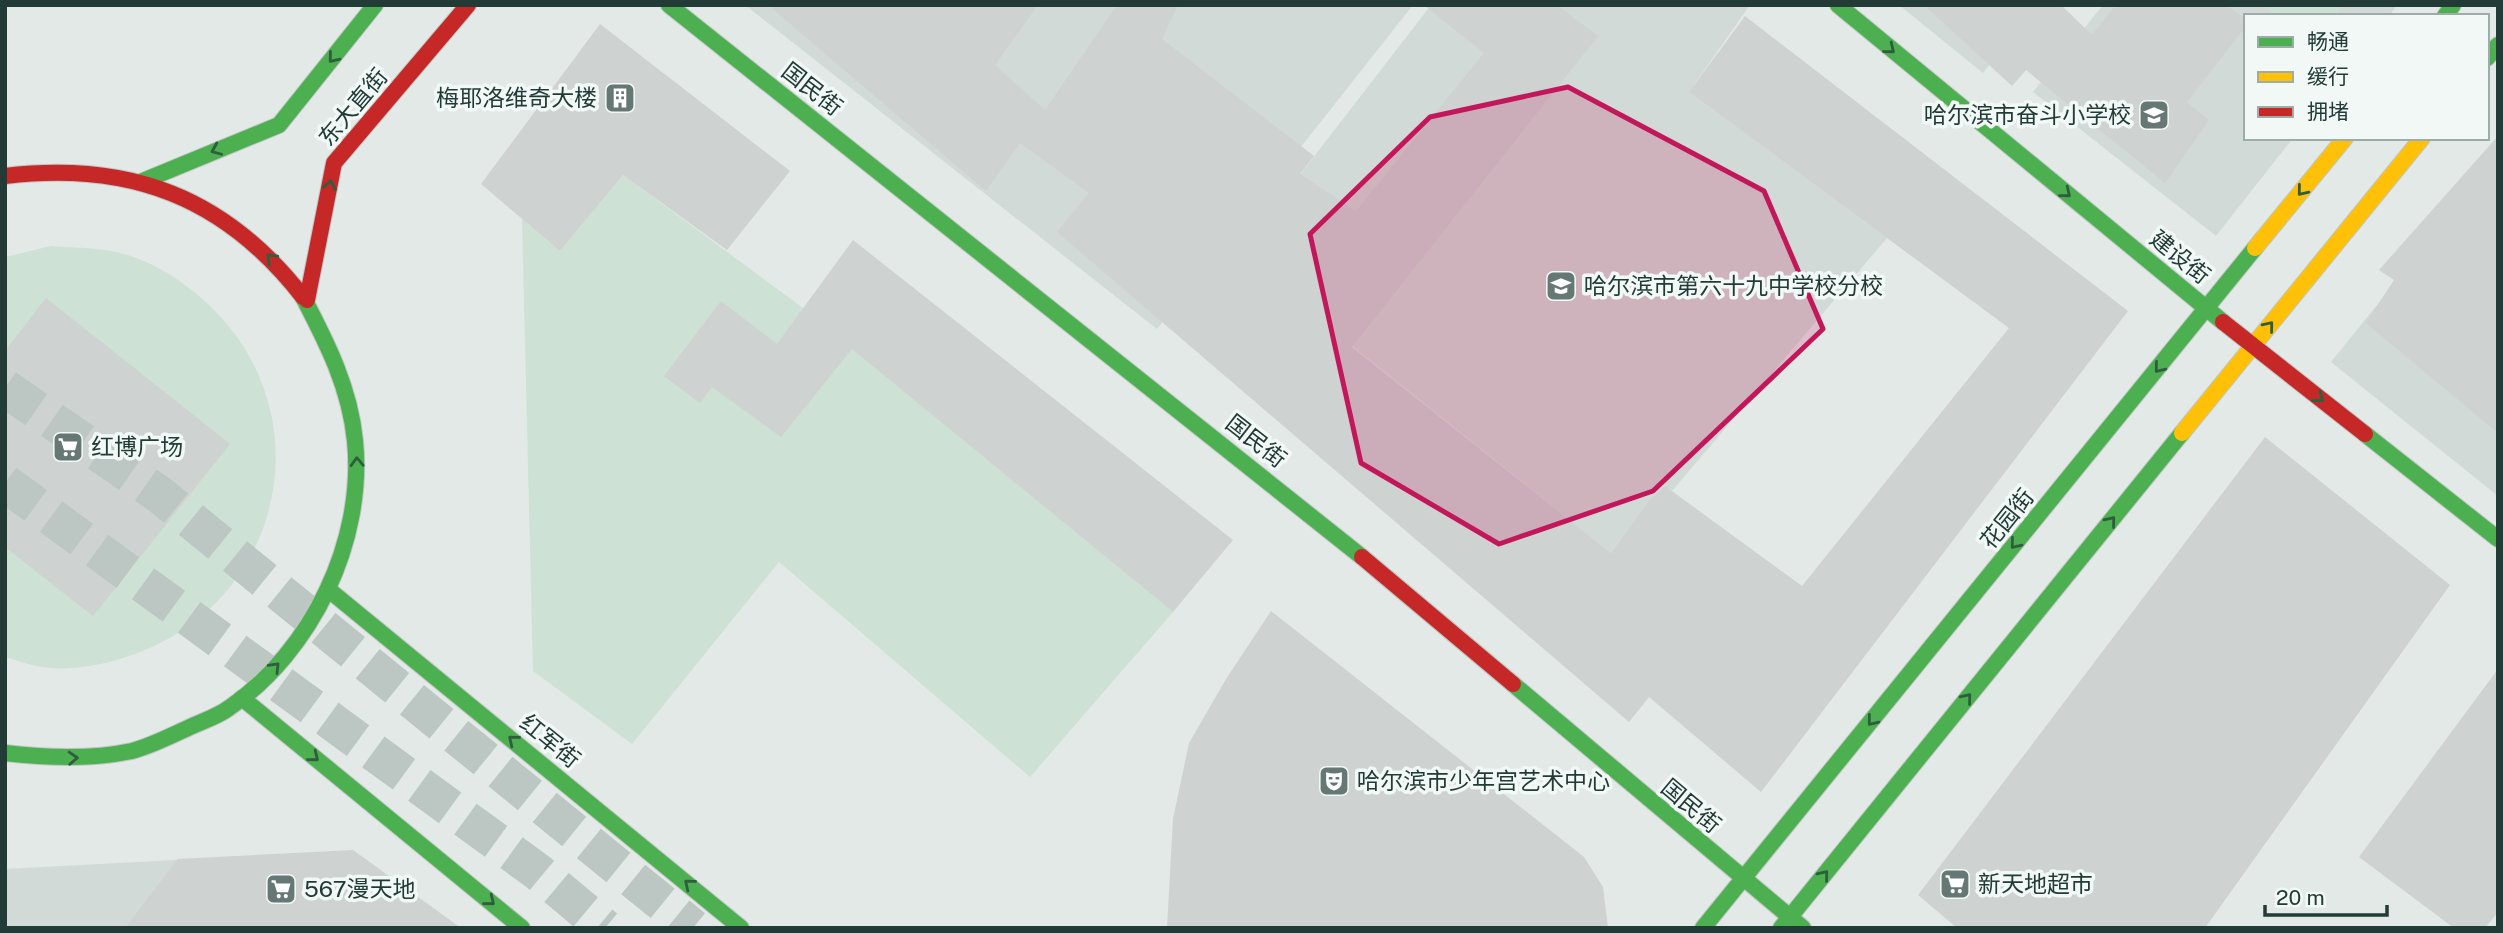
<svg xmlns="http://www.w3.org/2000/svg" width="2503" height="933" font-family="'Public Sans','Noto Sans SC',sans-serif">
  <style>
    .built { fill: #d1dad6 }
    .green { fill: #cde1d4 }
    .building { fill: #ced2d1 }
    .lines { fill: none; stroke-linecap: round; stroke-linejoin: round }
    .primary-tunnel { stroke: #bcc6c3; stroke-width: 38; stroke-dasharray: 38 19; stroke-linecap: butt }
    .fast-casing { stroke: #bfc6c4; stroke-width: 18 }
    .slow-casing { stroke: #bfc6c4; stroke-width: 18 }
    .jam-casing { stroke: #bfc6c4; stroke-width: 18 }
    .fast { stroke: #4caf50; stroke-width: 16 }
    .slow { stroke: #ffc107; stroke-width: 16 }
    .jam { stroke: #c62828; stroke-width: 16 }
    .oneway { stroke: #2f5e3e }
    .marked { fill: #c2185b; fill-opacity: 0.2; stroke: #c2185b; stroke-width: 5; stroke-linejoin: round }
    .labels { text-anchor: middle; stroke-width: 7; stroke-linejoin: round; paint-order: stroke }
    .street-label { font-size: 23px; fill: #223b36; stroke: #f1f8f5 }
    .poi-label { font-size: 23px; fill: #223b36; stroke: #f1f8f5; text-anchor: start }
  </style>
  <rect width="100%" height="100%" fill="#e3e9e6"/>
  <g class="built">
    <polygon points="745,5 1413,5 1157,329"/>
    <polygon points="1431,5 1750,5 1689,92 1887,238 1672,491 1661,489 1649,500 1611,553 1238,255"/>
    <polygon points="1899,5 2038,5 1983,73"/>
    <polygon points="2103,5 2397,5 2389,16 2246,16 2246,138 2293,138 2216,236 2033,92"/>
    <polygon points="2498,155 2498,496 2331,362"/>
    <polygon points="308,853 405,928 5,928 5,869"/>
  </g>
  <g class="green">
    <polygon points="2264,5 2343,5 2334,16 2277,16"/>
    <polygon points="623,175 803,308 1173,612 1030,777 779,562 632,744 533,671 522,219 560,251"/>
    <path d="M51,246C73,248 98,247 120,253C154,261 186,283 210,306C321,412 286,592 145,650C114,663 75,672 41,667C29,665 17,660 5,657V257Z"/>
  </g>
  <g class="building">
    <polygon points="768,5 1038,5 995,65 1045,110 1117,5 1178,5 1162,39 1314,156 1300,174 1356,211 1484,53 1424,5 1557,5 1598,36 1352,347 1611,553 1649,500 1665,486 1802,586 2009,328 1689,92 1745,16 2128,311 1761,792 1649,697 1629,722 1057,232 1089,193 1020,143 986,191"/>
    <polygon points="1924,5 2061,5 2092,35 2116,5 2226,5 2246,19 2246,26 2187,102 2209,120 2165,183 2026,70 2012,86"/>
    <polygon points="600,24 790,171 727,250 623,175 560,251 481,184"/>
    <polygon points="2498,136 2498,433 2366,323 2394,280 2379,270"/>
    <polygon points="853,240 1233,540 1173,612 852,349 781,437 712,387 700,403 664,376 721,301 777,344"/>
    <polygon points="46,298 230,444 93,616 5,547 5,351"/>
    <polygon points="2265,437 2450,585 2205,928 1957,928 1918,895"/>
    <polygon points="1271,611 1584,857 1603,887 1608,928 1167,928 1173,819 1189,743 1226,679"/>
    <polygon points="2498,669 2498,912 2485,928 2454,928 2359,857"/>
    <polygon points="353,850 461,928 125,928 178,859"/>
  </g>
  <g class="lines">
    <g class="primary-tunnel">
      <polyline points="5,388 160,495 693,928"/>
      <polyline points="5,483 538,872 605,928"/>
    </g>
    <g class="fast-casing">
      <g id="fast">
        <polyline points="669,5 1362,557"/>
        <polyline points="1838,5 2223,322"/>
        <polyline points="2445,16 2453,5"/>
        <polyline points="2487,58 2498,45"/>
        <polyline points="143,181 279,125 375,5"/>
        <polyline points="2365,434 2498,539"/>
        <polyline points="329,590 741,928"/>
        <polyline points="1513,684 1803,928"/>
        <polyline points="242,698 522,928"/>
        <path d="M5,753C47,758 90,760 132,751C151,746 168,737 186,729C200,722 217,717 229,708C312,651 365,541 355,441C350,388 327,343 303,297"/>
        <polyline points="1703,928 2255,248"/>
        <polyline points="1781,928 2182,433"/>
      </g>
    </g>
    <g class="slow-casing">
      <g id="slow">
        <polyline points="2255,248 2345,138"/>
        <polyline points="2182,433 2422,138"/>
      </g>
    </g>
    <g class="jam-casing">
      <g id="jam">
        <path d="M5,176C130,161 225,197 303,297"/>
        <polyline points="307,300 334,163 468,5"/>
        <polyline points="2223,322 2365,434"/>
        <polyline points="1362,557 1513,684"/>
      </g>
    </g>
    <use href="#fast" class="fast"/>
    <use href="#slow" class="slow"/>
    <use href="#jam" class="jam"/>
  </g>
  <defs><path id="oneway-chevron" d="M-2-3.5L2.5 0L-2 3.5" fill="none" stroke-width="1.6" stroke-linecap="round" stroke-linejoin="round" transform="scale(1.75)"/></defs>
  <g class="oneway">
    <use href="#oneway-chevron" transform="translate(1890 49) rotate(39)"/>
    <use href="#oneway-chevron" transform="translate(333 58) rotate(129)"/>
    <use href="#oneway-chevron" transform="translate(216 150) rotate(157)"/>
    <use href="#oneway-chevron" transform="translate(330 185) rotate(-79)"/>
    <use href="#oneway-chevron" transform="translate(2302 191) rotate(129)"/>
    <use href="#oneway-chevron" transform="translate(2066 193) rotate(39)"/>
    <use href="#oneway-chevron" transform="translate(271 258) rotate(-136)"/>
    <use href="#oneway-chevron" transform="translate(2269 326) rotate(-51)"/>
    <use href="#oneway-chevron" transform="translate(2159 368) rotate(129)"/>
    <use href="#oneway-chevron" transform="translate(2319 398) rotate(38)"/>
    <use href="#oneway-chevron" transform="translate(357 462) rotate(-92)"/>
    <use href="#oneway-chevron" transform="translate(2111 521) rotate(-51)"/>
    <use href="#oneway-chevron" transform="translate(2015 544) rotate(129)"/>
    <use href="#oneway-chevron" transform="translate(275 667) rotate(-46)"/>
    <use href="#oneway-chevron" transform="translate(1967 698) rotate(-51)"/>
    <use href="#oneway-chevron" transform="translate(1872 721) rotate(129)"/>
    <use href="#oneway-chevron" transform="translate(513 740) rotate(-141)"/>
    <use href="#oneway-chevron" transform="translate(314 757) rotate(39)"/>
    <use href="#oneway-chevron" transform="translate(73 758) rotate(-3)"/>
    <use href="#oneway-chevron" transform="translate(1824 875) rotate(-51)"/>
    <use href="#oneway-chevron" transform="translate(689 884) rotate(-141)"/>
    <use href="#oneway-chevron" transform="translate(490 901) rotate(39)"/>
  </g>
  <path class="marked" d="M1568,87L1764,191L1823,329L1653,491L1499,544L1361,463L1310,234L1430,117Z"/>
  <defs>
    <g id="building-square" transform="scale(1.575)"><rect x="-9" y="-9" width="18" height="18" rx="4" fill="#667874" stroke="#f1f8f5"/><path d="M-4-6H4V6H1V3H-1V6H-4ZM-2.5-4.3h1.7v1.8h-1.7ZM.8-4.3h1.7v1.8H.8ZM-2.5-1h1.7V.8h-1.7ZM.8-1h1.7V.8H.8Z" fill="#fff"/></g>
    <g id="school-square" transform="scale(1.575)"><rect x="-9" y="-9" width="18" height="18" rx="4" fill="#667874" stroke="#f1f8f5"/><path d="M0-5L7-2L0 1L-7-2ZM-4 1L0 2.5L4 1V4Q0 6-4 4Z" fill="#fff"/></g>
    <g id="supermarket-square" transform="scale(1.575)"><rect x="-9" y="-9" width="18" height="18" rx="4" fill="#667874" stroke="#f1f8f5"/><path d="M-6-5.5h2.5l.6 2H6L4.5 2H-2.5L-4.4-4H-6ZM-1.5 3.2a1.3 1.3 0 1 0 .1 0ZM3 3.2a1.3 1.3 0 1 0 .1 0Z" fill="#fff"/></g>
    <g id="theatre-square" transform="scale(1.575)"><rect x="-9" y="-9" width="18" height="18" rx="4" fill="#667874" stroke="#f1f8f5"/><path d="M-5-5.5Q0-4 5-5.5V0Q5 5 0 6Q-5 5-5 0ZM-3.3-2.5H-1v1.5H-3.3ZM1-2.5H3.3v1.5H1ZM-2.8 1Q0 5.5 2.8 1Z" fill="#fff"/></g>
  </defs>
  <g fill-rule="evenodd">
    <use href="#building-square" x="620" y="98"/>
    <use href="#school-square" x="2154" y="115"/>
    <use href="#school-square" x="1561" y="286"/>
    <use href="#supermarket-square" x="68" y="447"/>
    <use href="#theatre-square" x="1334" y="781"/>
    <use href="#supermarket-square" x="1955" y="884"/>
    <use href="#supermarket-square" x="281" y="889"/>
  </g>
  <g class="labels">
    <g class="street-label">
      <text transform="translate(812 89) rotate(38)" y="8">国民街</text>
      <text transform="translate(353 107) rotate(-50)" y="8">东大直街</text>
      <text transform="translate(2180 257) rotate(39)" y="8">建设街</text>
      <text transform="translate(1256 441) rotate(38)" y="8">国民街</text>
      <text transform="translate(2007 519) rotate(-51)" y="8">花园街</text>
      <text transform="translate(550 741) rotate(39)" y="8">红军街</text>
      <text transform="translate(1691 806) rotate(40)" y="8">国民街</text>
    </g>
    <g class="poi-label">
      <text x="597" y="106" text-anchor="end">梅耶洛维奇大楼</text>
      <text x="2131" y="123" text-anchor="end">哈尔滨市奋斗小学校</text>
      <text x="1584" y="294">哈尔滨市第六十九中学校分校</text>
      <text x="91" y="455">红博广场</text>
      <text x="1357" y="789">哈尔滨市少年宫艺术中心</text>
      <text x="1978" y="892">新天地超市</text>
      <text x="304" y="897">567漫天地</text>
    </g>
  </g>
  <rect width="2503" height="933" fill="none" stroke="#223b36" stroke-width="14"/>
  <rect x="2244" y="14" width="245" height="126" fill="#f1f8f5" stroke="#9eaca9" stroke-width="2"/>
  <rect x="2258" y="37" width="35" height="10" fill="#4caf50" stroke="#9eaca9" stroke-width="2"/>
  <text x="2307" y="49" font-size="21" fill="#223b36">畅通</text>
  <rect x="2258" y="72" width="35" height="10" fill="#ffc107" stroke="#9eaca9" stroke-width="2"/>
  <text x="2307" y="84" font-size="21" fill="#223b36">缓行</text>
  <rect x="2258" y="107" width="35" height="10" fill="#c62828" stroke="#9eaca9" stroke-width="2"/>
  <text x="2307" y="119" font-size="21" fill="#223b36">拥堵</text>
  <path d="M2265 905v10h122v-10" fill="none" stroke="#223b36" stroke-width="3.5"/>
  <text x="2276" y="905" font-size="21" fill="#223b36" stroke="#f1f8f5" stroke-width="5" paint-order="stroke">20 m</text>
</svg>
